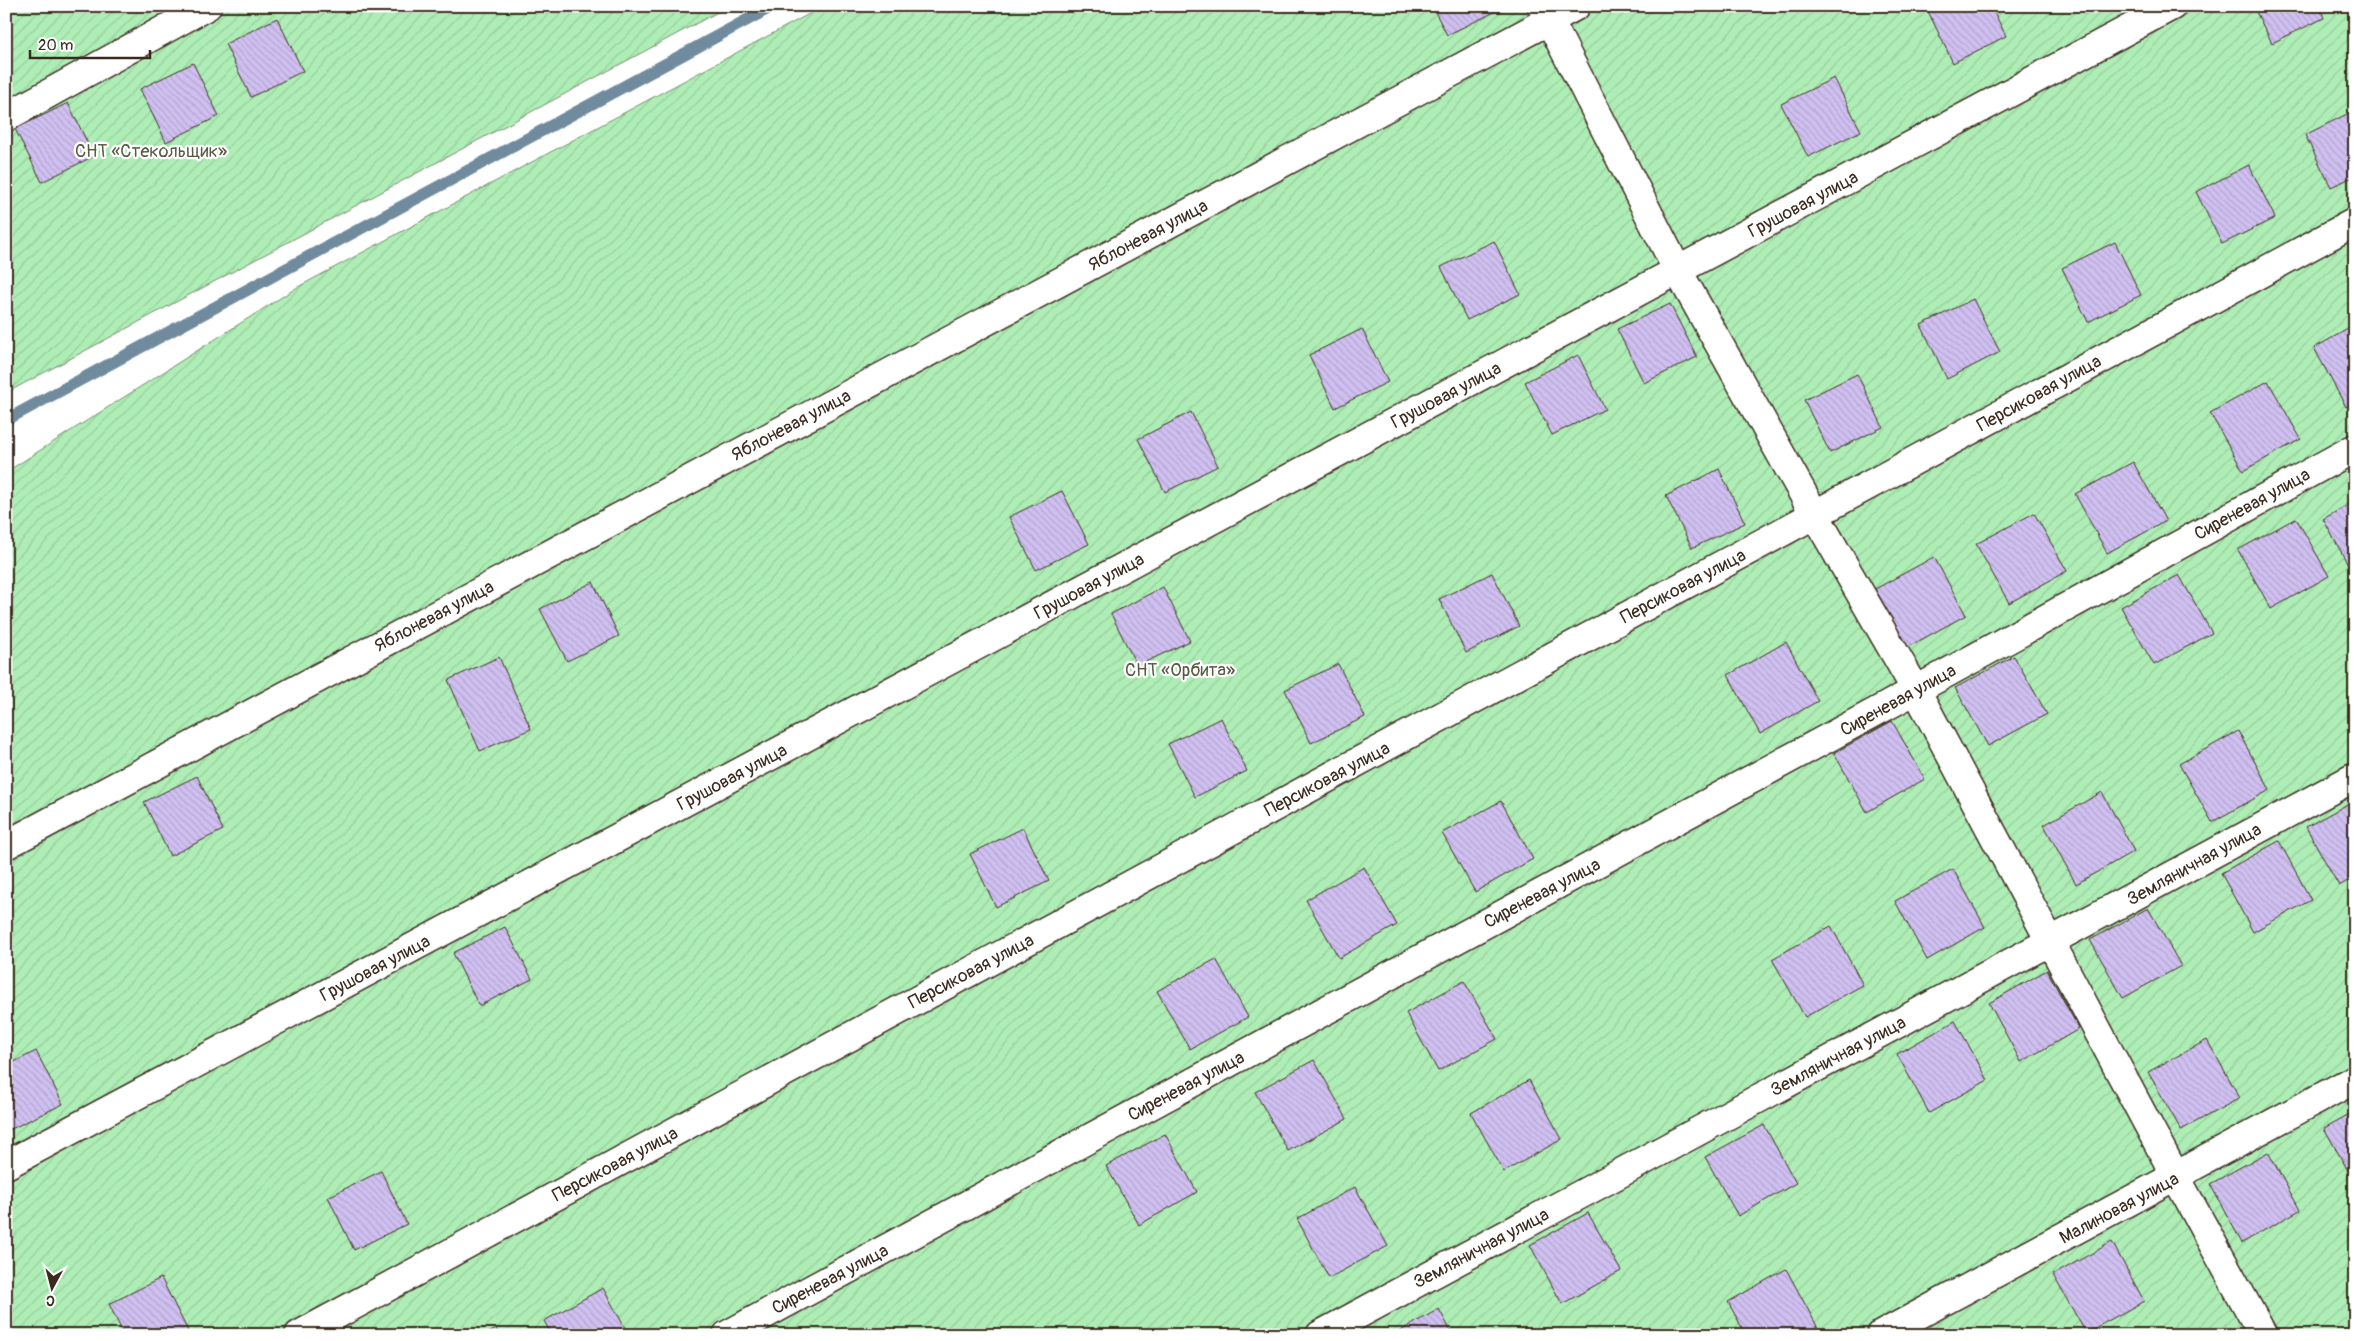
<svg xmlns="http://www.w3.org/2000/svg" width="2361" height="1341" font-family="Pangolin,sans-serif">
  <style>
    .garden { fill: url(#garden-furrows); stroke: #748c6a }
    .lines { fill: none; stroke-linecap: round; stroke-linejoin: round }
    .stream { stroke: #708b9e; stroke-width: 12 }
    .building { fill: url(#building-back-hatch); stroke: #3b2a1e }
    .street-casing { stroke: #3b2a1e; stroke-width: 31 }
    .street { stroke: #fff; stroke-width: 28 }
    .labels { text-anchor: middle; stroke-width: 4.5; stroke-linejoin: round; paint-order: stroke }
    .park-label { font-size: 18px; fill: #585b44; stroke: #fff }
    .street-label { font-size: 18px; fill: #3b2a1e; stroke: #fff }
  </style>
  <defs>
    <pattern id="garden-furrows" width="10" height="10" patternUnits="userSpaceOnUse" patternTransform="scale(1.25)"><rect width="10" height="10" fill="#aeeeb6"/><path d="M-1 1l2-2M0 10L10 0M9 11l2-2" fill="none" stroke="#97cc9c"/></pattern>
    <pattern id="building-back-hatch" width="6" height="6" patternUnits="userSpaceOnUse" patternTransform="scale(1.25)"><rect width="6" height="6" fill="#cfc0f1"/><path d="M-1 5l2 2M0 0l6 6M5-1l2 2" fill="none" stroke="#b3a5ce"/></pattern>
  </defs>
  <rect width="100%" height="100%" fill="#fff"/>
  <filter id="ink" filterUnits="userSpaceOnUse"><feTurbulence type="fractalNoise" baseFrequency=".02" numOctaves="2"/><feDisplacementMap in="SourceGraphic" scale="10" xChannelSelector="R" yChannelSelector="G"/><feConvolveMatrix kernelMatrix="1 2 1 2 8 2 1 2 1" color-interpolation-filters="sRGB"/></filter>
  <g filter="url(#ink)">
    <g class="garden">
      <polygon points="6,6 729,6 6,393"/>
      <polygon points="824,6 2355,6 2355,1335 6,1335 6,472 296,288"/>
    </g>
    <g class="lines">
      <polyline class="stream" points="6,420 773,6"/>
    </g>
    <g class="building">
      <polygon points="1432,6 1498,6 1499,10 1447,35"/>
      <polygon points="1932,6 1991,6 2006,36 1953,63 1927,9"/>
      <polygon points="2253,6 2319,6 2324,18 2272,43"/>
      <polygon points="277,18 303,71 251,97 225,44"/>
      <polygon points="193,63 219,116 166,142 140,89"/>
      <polygon points="1834,78 1861,131 1808,157 1781,104"/>
      <polygon points="68,103 94,156 42,182 15,129"/>
      <polygon points="2355,110 2355,176 2331,187 2305,135"/>
      <polygon points="2249,165 2275,218 2222,244 2196,192"/>
      <polygon points="1494,241 1520,294 1467,320 1441,267"/>
      <polygon points="2115,242 2141,295 2088,322 2062,268"/>
      <polygon points="1973,299 2000,352 1947,379 1921,325"/>
      <polygon points="1670,304 1697,357 1644,383 1617,329"/>
      <polygon points="2355,325 2355,402 2346,407 2314,348"/>
      <polygon points="1362,329 1388,382 1335,408 1309,355"/>
      <polygon points="1578,355 1605,409 1552,435 1525,382"/>
      <polygon points="1857,374 1883,427 1830,453 1804,400"/>
      <polygon points="2268,381 2301,439 2243,471 2210,413"/>
      <polygon points="1191,412 1218,466 1165,492 1138,439"/>
      <polygon points="2133,462 2166,521 2107,553 2075,494"/>
      <polygon points="1719,469 1745,523 1692,548 1666,496"/>
      <polygon points="1062,491 1089,544 1036,570 1009,517"/>
      <polygon points="2355,501 2355,577 2323,519"/>
      <polygon points="2034,513 2067,571 2009,603 1976,544"/>
      <polygon points="2296,518 2329,576 2271,609 2238,550"/>
      <polygon points="1934,557 1966,615 1908,647 1875,589"/>
      <polygon points="1492,573 1519,626 1466,653 1439,599"/>
      <polygon points="2179,575 2212,633 2154,665 2121,607"/>
      <polygon points="593,582 619,636 567,661 540,609"/>
      <polygon points="1163,587 1190,641 1137,666 1111,614"/>
      <polygon points="1786,642 1818,701 1760,734 1728,675"/>
      <polygon points="2014,656 2047,714 1988,746 1955,688"/>
      <polygon points="499,657 531,729 480,751 448,680"/>
      <polygon points="1338,664 1365,717 1311,743 1285,690"/>
      <polygon points="1221,718 1247,771 1195,797 1168,744"/>
      <polygon points="1892,721 1925,779 1867,812 1834,753"/>
      <polygon points="2238,731 2270,790 2212,822 2179,764"/>
      <polygon points="197,776 223,830 170,856 144,802"/>
      <polygon points="2102,792 2134,851 2076,884 2044,825"/>
      <polygon points="2355,800 2355,877 2339,886 2306,827"/>
      <polygon points="1501,801 1533,859 1475,892 1442,833"/>
      <polygon points="1023,828 1049,881 996,907 970,854"/>
      <polygon points="2279,841 2311,900 2253,932 2221,873"/>
      <polygon points="1364,867 1397,925 1339,958 1306,900"/>
      <polygon points="1953,869 1985,927 1927,960 1895,901"/>
      <polygon points="2148,908 2181,966 2123,998 2090,940"/>
      <polygon points="1831,926 1863,985 1805,1017 1772,959"/>
      <polygon points="505,927 532,979 479,1006 453,953"/>
      <polygon points="1216,959 1248,1017 1190,1049 1157,991"/>
      <polygon points="2047,970 2079,1029 2021,1062 1989,1003"/>
      <polygon points="1464,981 1497,1039 1438,1071 1406,1013"/>
      <polygon points="1955,1021 1988,1080 1929,1113 1897,1054"/>
      <polygon points="2207,1040 2240,1098 2181,1130 2148,1072"/>
      <polygon points="36,1051 63,1104 9,1130 6,1124 6,1066"/>
      <polygon points="1314,1060 1347,1119 1288,1151 1255,1092"/>
      <polygon points="1529,1080 1562,1139 1504,1172 1471,1113"/>
      <polygon points="2355,1111 2355,1183 2324,1128"/>
      <polygon points="1764,1125 1796,1183 1738,1216 1705,1157"/>
      <polygon points="1165,1134 1197,1192 1139,1225 1106,1166"/>
      <polygon points="2268,1152 2300,1210 2242,1243 2210,1184"/>
      <polygon points="381,1171 407,1224 354,1250 328,1197"/>
      <polygon points="1355,1187 1388,1246 1329,1278 1297,1219"/>
      <polygon points="1588,1213 1621,1271 1562,1304 1530,1245"/>
      <polygon points="2112,1242 2144,1301 2086,1333 2053,1275"/>
      <polygon points="1786,1269 1818,1328 1807,1335 1746,1335 1728,1302"/>
      <polygon points="161,1278 188,1331 181,1335 124,1335 109,1304"/>
      <polygon points="603,1288 629,1335 552,1335 544,1321"/>
      <polygon points="1439,1309 1453,1335 1393,1335"/>
      <polygon points="496,1329 500,1335 485,1335"/>
    </g>
    <g class="lines">
      <g class="street-casing">
        <g id="street">
          <polyline points="1542,6 1678,271 1815,515 1916,690 2176,1177 2263,1335"/>
          <polyline points="6,117 207,6"/>
          <polyline points="6,845 1576,6"/>
          <polyline points="6,1165 2172,6"/>
          <polyline points="299,1335 2355,222"/>
          <polyline points="727,1335 1916,690 2355,448"/>
          <polyline points="1320,1335 2355,777"/>
          <polyline points="1881,1335 2355,1079"/>
        </g>
      </g>
      <use href="#street" class="street"/>
    </g>
  </g>
  <g class="labels">
    <g class="park-label">
      <text x="151" y="157">СНТ «Стекольщик»</text>
      <text x="1180" y="676">СНТ «Орбита»</text>
    </g>
    <g class="street-label">
      <text transform="translate(1803 204) rotate(-28)" y="6">Грушовая улица</text>
      <text transform="translate(1148 235) rotate(-28)" y="6">Яблоневая улица</text>
      <text transform="translate(2039 393) rotate(-29)" y="6">Персиковая улица</text>
      <text transform="translate(1446 395) rotate(-28)" y="6">Грушовая улица</text>
      <text transform="translate(791 425) rotate(-28)" y="6">Яблоневая улица</text>
      <text transform="translate(2252 504) rotate(-29)" y="6">Сиреневая улица</text>
      <text transform="translate(1089 586) rotate(-28)" y="6">Грушовая улица</text>
      <text transform="translate(1683 586) rotate(-28)" y="6">Персиковая улица</text>
      <text transform="translate(434 616) rotate(-28)" y="6">Яблоневая улица</text>
      <text transform="translate(1898 700) rotate(-29)" y="6">Сиреневая улица</text>
      <text transform="translate(732 777) rotate(-28)" y="6">Грушовая улица</text>
      <text transform="translate(1327 779) rotate(-28)" y="6">Персиковая улица</text>
      <text transform="translate(2194 864) rotate(-29)" y="6">Земляничная улица</text>
      <text transform="translate(1542 893) rotate(-28)" y="6">Сиреневая улица</text>
      <text transform="translate(375 968) rotate(-28)" y="6">Грушовая улица</text>
      <text transform="translate(971 971) rotate(-28)" y="6">Персиковая улица</text>
      <text transform="translate(1838 1056) rotate(-28)" y="6">Земляничная улица</text>
      <text transform="translate(1186 1086) rotate(-28)" y="6">Сиреневая улица</text>
      <text transform="translate(615 1164) rotate(-28)" y="6">Персиковая улица</text>
      <text transform="translate(2119 1208) rotate(-28)" y="6">Малиновая улица</text>
      <text transform="translate(1481 1248) rotate(-28)" y="6">Земляничная улица</text>
      <text transform="translate(830 1279) rotate(-28)" y="6">Сиреневая улица</text>
    </g>
  </g>
  <rect width="2361" height="1341" fill="none" stroke="#fff" stroke-width="25"/>
  <rect x="12" y="12" width="2336" height="1316" fill="none" stroke="#3b2a1e" stroke-width="2" filter="url(#ink)"/>
  <g transform="translate(52 1288) rotate(187)" stroke="#ffffff" stroke-width="4" paint-order="stroke">
  <path d="M0-4L9 19L0 12L-9 19Z" fill="#3b2a1e"/>
  <text y="-8" font-size="14" font-weight="bold" text-anchor="middle" fill="#3b2a1e">С</text>
  </g>
  <path d="M30 50v8h120v-8" fill="none" stroke="#3b2a1e" stroke-width="2.5"/>
  <text x="38" y="50" font-size="15" fill="#3b2a1e" stroke="#ffffff" stroke-width="4" paint-order="stroke">20 m</text>
</svg>
